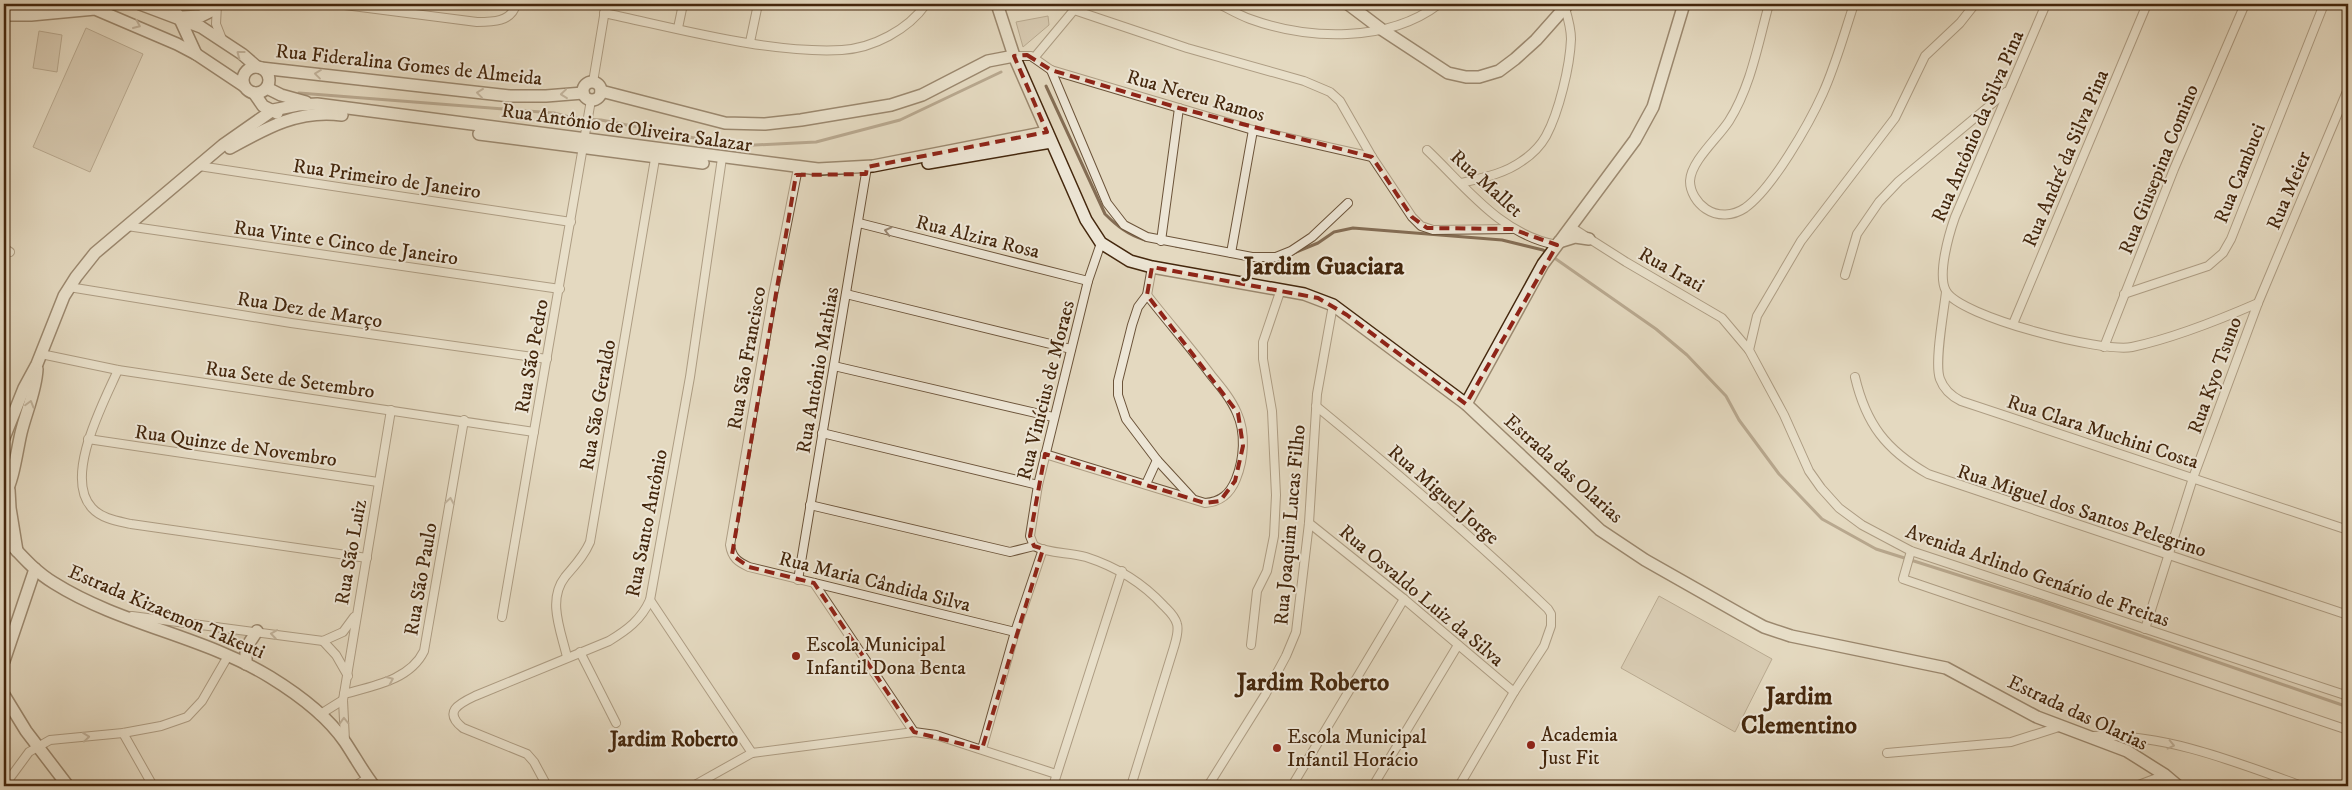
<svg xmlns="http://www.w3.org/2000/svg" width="2352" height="790" font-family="'IM FELL DW Pica',serif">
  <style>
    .green { fill: #c9bba2; stroke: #867158 }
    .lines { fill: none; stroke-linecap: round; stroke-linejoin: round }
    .stream { stroke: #846d54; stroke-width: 3 }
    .street-casing { stroke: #6c543a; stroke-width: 10 }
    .secondary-casing { stroke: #44270d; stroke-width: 14 }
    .street { stroke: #ede6d6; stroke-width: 8 }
    .secondary { stroke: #ede6d6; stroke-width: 11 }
    .oneway { stroke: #988672 }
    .marked { fill: none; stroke: #8f2418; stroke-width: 4; stroke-dasharray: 10 6; stroke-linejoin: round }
    .poi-dot { fill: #8f2418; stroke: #ede6d6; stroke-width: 2 }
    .labels { text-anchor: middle; stroke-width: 4; stroke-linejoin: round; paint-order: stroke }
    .street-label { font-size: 20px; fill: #44270d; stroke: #ede6d6 }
    .poi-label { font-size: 20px; fill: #44270d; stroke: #ede6d6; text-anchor: start }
    .neighbourhood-label { font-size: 21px; font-weight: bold; fill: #44270d; stroke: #ede6d6 }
    .district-label { font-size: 25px; font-weight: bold; fill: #44270d; stroke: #ede6d6 }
  </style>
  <rect width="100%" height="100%" fill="#e4d9c0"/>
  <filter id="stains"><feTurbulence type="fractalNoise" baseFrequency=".004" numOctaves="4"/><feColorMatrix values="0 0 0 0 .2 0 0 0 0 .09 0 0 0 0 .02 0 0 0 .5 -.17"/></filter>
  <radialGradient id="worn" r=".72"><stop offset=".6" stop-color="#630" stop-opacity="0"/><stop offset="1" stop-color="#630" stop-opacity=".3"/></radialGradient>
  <g class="green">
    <polygon points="1048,16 1049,25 1023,47 1016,22"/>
    <polygon points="86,28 143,54 90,172 33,147"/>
    <polygon points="39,31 62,35 57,72 33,68"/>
    <polygon points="1659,596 1772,659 1735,732 1621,668"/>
    <polygon points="184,619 248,631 243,642"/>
  </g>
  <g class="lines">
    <g class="stream">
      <path d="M1046,86L1105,214C1117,226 1128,235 1145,240"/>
      <polyline points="299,93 554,113 573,118 601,120 736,146 816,142 900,120 1001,72"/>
      <polyline points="1176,246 1209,252"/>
      <polyline points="1289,255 1318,243 1334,232 1353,228 1502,240 1543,250 1656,329 1687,355 1726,396 1739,420 1779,474 1822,519 1876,549 2040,601 2348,707"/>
    </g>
    <g class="street-casing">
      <g id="street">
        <path d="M337,4L477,22C492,22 512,22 516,4"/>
        <path d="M1219,4C1229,9 1239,15 1250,19C1308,40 1388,43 1439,4"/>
        <path d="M1769,4C1758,44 1751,86 1729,121C1718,138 1691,161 1690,181C1690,192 1697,203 1706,209C1718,217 1733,216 1745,208C1772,189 1809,124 1823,93C1836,64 1844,34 1854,4"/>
        <polyline points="1975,4 1960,23 1925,56 1895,118 1801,241 1757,316 1749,350 1784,415 1809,471 1821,488 1839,508 1862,525 1911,551 2348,696"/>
        <path d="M2046,4L1955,217C1949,234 1937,275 1946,291C1960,317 2103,353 2132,347C2174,338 2219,320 2258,303"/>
        <polyline points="217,5 216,24 222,39"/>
        <polyline points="1074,10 1187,48 1304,81 1330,92 1340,101 1372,157 1412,217 1421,226 1433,230 1512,229"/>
        <path d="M604,13C676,28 769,54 842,50C873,48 908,30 926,4"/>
        <polyline points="678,28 683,4"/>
        <polyline points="750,42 758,4"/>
        <polyline points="1014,56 1031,56 1051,70 1253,130 1372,157"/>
        <polyline points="1034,58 1074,10 1076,4"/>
        <polyline points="1051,70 1107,203 1124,225 1147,237 1252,257 1276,257 1291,251 1312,237 1348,203"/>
        <polyline points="593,82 606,4"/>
        <path d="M1427,150C1466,187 1501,235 1557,245"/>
        <polyline points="199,166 571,222"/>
        <path d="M798,168L773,295L730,545C732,558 738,562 749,567L1015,632"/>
        <path d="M1461,183C1482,178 1504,174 1522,161C1531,155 1541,145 1546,136C1559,112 1570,66 1571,39C1571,29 1568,18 1565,8"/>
        <polyline points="859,223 1088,281"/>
        <polyline points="127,226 560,289"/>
        <polyline points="1571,227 1626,262 1722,318 1749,350"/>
        <polyline points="1161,241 1179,108"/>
        <polyline points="4,248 10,252"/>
        <polyline points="1231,253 1253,130"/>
        <polyline points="1152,267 1147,295 1138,307 1132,325 1118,381 1118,395 1126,419 1157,460 1192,498"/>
        <polyline points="1845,275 1857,234 1879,202 1899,181 2006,92"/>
        <polyline points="69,287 291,323 547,359"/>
        <path d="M1946,292C1944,311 1934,363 1940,379C1944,390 1951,396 1961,401L2348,530"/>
        <polyline points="846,294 1071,349"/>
        <polyline points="2124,294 2208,266 2223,253 2231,239 2324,4"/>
        <polyline points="2013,324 2147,4"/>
        <polyline points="2104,347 2174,169 2245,4"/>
        <polyline points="41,354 118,370 534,432"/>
        <polyline points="834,366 1053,417"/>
        <path d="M118,370C104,402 63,477 92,508C102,519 118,521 131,524L367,558"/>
        <path d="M1855,377C1866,424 1886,450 1928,474L2348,615"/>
        <path d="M1316,406C1395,471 1474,538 1548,609L1551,614V626L1544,646L1514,692L1459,786"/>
        <polyline points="822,433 1038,485"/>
        <polyline points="88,439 378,482"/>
        <path d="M1045,454L1205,503C1221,502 1230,494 1236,479C1244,459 1246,433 1237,413C1231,399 1221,387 1211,375C1191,348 1168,322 1147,295"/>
        <polyline points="1146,484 1157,460"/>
        <polyline points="810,505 1010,552 1034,546"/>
        <polyline points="1309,523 1404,599 1514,692"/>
        <path d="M1034,546C1049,554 1070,552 1086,557C1117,567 1142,582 1164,606C1169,611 1175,616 1177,624C1179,631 1176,640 1174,647L1131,786"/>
        <polyline points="1034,546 1030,536 1038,485 1088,281 1101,243"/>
        <polyline points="1911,551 1903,579 2348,730"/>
        <polyline points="798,580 867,167"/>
        <polyline points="814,583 914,732"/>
        <polyline points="650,600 752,753"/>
        <polyline points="132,616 323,641 343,632 354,617"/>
        <polyline points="502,617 591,100"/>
        <polyline points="2145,629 2193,478 2258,303 2348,89"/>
        <polyline points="323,641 336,655 348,676"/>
        <polyline points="1251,645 1257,591 1267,571 1274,536 1276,495 1272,411 1263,359 1263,342 1281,289"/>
        <polyline points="580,652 616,723"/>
        <path d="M567,657C561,631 547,600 565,577C575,565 584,556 590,542L656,153"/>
        <path d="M344,694C373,686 410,680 424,651L464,420"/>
        <polyline points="319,715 343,700"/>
        <polyline points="123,733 153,786"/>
        <path d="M2093,736C2164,733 2236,762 2302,786"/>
        <polyline points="345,741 343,700 391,410"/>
        <polyline points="982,749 1015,632 1043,549"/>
        <polyline points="1887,753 2011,742 2059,727"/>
        <polyline points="4,786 29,752 50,740 123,733 161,726 187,717 202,701 228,656"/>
        <polyline points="355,786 368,778"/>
        <path d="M547,786L534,762L527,754L463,728C443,712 458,704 475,696L609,641C627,630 641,620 650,600L690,377L722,158"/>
        <polyline points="693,786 752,753 914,732 936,735 1056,774"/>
        <polyline points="1053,786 1122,571"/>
        <polyline points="1208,786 1265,695 1286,656 1296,632 1309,523 1317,394 1333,305"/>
        <polyline points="1292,786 1404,599"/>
        <polyline points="1373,786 1458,645"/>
        <polyline points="2136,786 2165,775"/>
      </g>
    </g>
    <g class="secondary-casing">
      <g id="secondary">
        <polyline points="140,4 201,27 242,54 257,67"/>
        <polyline points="170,4 179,17 196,54"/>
        <polyline points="997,4 1014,56 1086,220 1101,243 1130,261 1152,267 1304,294 1333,305 1466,404 1600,530 1645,560 1742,615 1764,627 1791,636 1946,668 2037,717 2127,751 2165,775 2178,786"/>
        <polyline points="1348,4 1381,29 1448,73 1466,77 1479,77 1499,71 1515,59 1536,40 1568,4"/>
        <polyline points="4,15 31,15 95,9 177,44 196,54 244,86"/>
        <polyline points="181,17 201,16 213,10"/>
        <circle cx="256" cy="80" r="13"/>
        <polyline points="261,68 510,96 546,96 583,93"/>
        <circle cx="592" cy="91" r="9"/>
        <polyline points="267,88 281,95 306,102"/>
        <polyline points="601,91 725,123 765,124 801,120 891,105 922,95 988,61 1014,56"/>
        <polyline points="254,93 263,106 277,113"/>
        <polyline points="479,134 703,163"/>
        <path d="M230,148C266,128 299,109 342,115"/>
        <polyline points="928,163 1051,142"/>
        <polyline points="1559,242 1575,237 1589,239"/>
        <polyline points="1466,404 1543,264 1635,140 1653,107 1684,4"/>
        <polyline points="4,438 24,388 37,364 64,296 76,277 95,253 223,145 273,110 298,105 317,104 818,169 873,166 1047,132"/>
        <polyline points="9,490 10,508 17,551"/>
        <path d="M4,497C14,478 16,455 21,433C26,412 36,391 37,369"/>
        <path d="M4,537C20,554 34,571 54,583C121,625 203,636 270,677C296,693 328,717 345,742C355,757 363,772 374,786"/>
        <polyline points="4,661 35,569"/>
        <polyline points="246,664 246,648 257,631"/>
        <polyline points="4,695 26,731 68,786"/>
      </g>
    </g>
    <use href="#street" class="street"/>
    <use href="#secondary" class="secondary"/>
  </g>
  <defs><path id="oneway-chevron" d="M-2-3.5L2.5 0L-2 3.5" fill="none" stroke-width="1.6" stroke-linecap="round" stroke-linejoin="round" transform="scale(1.25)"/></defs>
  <g class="oneway">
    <use href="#oneway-chevron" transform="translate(137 25) rotate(24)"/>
    <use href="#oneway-chevron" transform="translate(240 54) rotate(-143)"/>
    <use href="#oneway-chevron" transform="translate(318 74) rotate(-173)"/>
    <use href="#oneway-chevron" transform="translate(480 93) rotate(-173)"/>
    <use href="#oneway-chevron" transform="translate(564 94) rotate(174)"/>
    <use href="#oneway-chevron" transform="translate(888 231) rotate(-166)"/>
    <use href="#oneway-chevron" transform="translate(30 404) rotate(-74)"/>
    <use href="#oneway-chevron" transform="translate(450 501) rotate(-81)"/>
    <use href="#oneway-chevron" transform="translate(274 634) rotate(-172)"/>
    <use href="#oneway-chevron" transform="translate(390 680) rotate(-24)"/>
    <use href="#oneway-chevron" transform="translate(344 721) rotate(-92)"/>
    <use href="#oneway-chevron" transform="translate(86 737) rotate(-6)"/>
    <use href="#oneway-chevron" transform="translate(2171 745) rotate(13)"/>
  </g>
  <path d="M0 0H2352V790H0ZM1027,55L1051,70L1179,108L1372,157L1412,217L1427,228L1512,229L1557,245L1466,404L1347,315L1318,298L1152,267L1147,295L1238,413L1243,446L1235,481L1220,501L1205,503L1045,454L1030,536L1034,546L1043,549L982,749L914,732L814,583L749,567L732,555L796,175L866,174L867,167L1047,132L1014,56Z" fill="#e4d9c0" fill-opacity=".55" fill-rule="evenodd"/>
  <path class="marked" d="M1027,55L1051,70L1179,108L1372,157L1412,217L1427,228L1512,229L1557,245L1466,404L1347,315L1318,298L1152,267L1147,295L1238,413L1243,446L1235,481L1220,501L1205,503L1045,454L1030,536L1034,546L1043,549L982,749L914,732L814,583L749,567L732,555L796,175L866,174L867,167L1047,132L1014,56Z"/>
  <g class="poi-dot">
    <circle cx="796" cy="656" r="5"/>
    <circle cx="1531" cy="745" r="5"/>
    <circle cx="1277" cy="748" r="5"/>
  </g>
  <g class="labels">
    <g class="street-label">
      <text transform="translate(409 64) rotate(6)" y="7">Rua Fideralina Gomes de Almeida</text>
      <text transform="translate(1196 95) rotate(16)" y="7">Rua Nereu Ramos</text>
      <text transform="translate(1977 126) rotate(-67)" y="7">Rua Antônio da Silva Pina</text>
      <text transform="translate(627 127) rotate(8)" y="7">Rua Antônio de Oliveira Salazar</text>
      <text transform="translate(2065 158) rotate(-67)" y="7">Rua André da Silva Pina</text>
      <text transform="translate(2158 169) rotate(-68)" y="7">Rua Giusepina Comino</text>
      <text transform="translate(2239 173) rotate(-68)" y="7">Rua Cambuci</text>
      <text transform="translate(387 178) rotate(8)" y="7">Rua Primeiro de Janeiro</text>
      <text transform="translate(1487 183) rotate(42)" y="7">Rua Mallet</text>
      <text transform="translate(2288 190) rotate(-67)" y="7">Rua Meier</text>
      <text transform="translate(978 236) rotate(14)" y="7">Rua Alzira Rosa</text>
      <text transform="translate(346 242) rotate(8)" y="7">Rua Vinte e Cinco de Janeiro</text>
      <text transform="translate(1672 269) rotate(29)" y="7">Rua Irati</text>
      <text transform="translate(310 309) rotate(9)" y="7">Rua Dez de Março</text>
      <text transform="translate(531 356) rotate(-80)" y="7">Rua São Pedro</text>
      <text transform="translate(746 358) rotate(-80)" y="7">Rua São Francisco</text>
      <text transform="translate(817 370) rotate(-80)" y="7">Rua Antônio Mathias</text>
      <text transform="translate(2214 375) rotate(-70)" y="7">Rua Kyo Tsuno</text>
      <text transform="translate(290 379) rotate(8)" y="7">Rua Sete de Setembro</text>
      <text transform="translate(1045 390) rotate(-76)" y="7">Rua Vinícius de Moraes</text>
      <text transform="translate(597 405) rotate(-80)" y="7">Rua São Geraldo</text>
      <text transform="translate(2103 431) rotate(18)" y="7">Rua Clara Muchini Costa</text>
      <text transform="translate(236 445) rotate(8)" y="7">Rua Quinze de Novembro</text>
      <text transform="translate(1564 468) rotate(42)" y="7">Estrada das Olarias</text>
      <text transform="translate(1444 494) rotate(41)" y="7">Rua Miguel Jorge</text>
      <text transform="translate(2082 510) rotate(18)" y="7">Rua Miguel dos Santos Pelegrino</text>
      <text transform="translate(646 523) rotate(-79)" y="7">Rua Santo Antônio</text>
      <text transform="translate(1289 525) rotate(-85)" y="7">Rua Joaquim Lucas Filho</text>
      <text transform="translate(350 552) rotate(-80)" y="7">Rua São Luiz</text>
      <text transform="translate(2038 575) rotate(19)" y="7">Avenida Arlindo Genário de Freitas</text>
      <text transform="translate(420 579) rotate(-80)" y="7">Rua São Paulo</text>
      <text transform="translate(875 581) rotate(14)" y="7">Rua Maria Cândida Silva</text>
      <text transform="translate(1422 595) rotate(40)" y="7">Rua Osvaldo Luiz da Silva</text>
      <text transform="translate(167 611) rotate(23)" y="7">Estrada Kizaemon Takeuti</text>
      <text transform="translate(2078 712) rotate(25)" y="7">Estrada das Olarias</text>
    </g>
    <g class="poi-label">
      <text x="806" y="651">Escola Municipal<tspan x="806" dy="23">Infantil Dona Benta</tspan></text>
      <text x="1541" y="741">Academia<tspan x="1541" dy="23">Just Fit</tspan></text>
      <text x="1287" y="743">Escola Municipal<tspan x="1287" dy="23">Infantil Horácio</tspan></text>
    </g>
    <g class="neighbourhood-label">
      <text x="674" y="746">Jardim Roberto</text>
    </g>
    <g class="district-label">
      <text x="1324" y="274">Jardim Guaciara</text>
      <text x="1313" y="690">Jardim Roberto</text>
      <text x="1799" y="704">Jardim<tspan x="1799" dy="29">Clementino</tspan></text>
    </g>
  </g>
  <rect width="2352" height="790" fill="none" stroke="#e4d9c0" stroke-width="20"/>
  <rect x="5" y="5" width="2342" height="780" fill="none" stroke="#44270d" stroke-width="2.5"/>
  <rect x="10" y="10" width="2332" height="770" fill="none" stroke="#44270d"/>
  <rect width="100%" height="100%" filter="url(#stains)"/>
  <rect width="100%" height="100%" fill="url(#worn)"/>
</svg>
